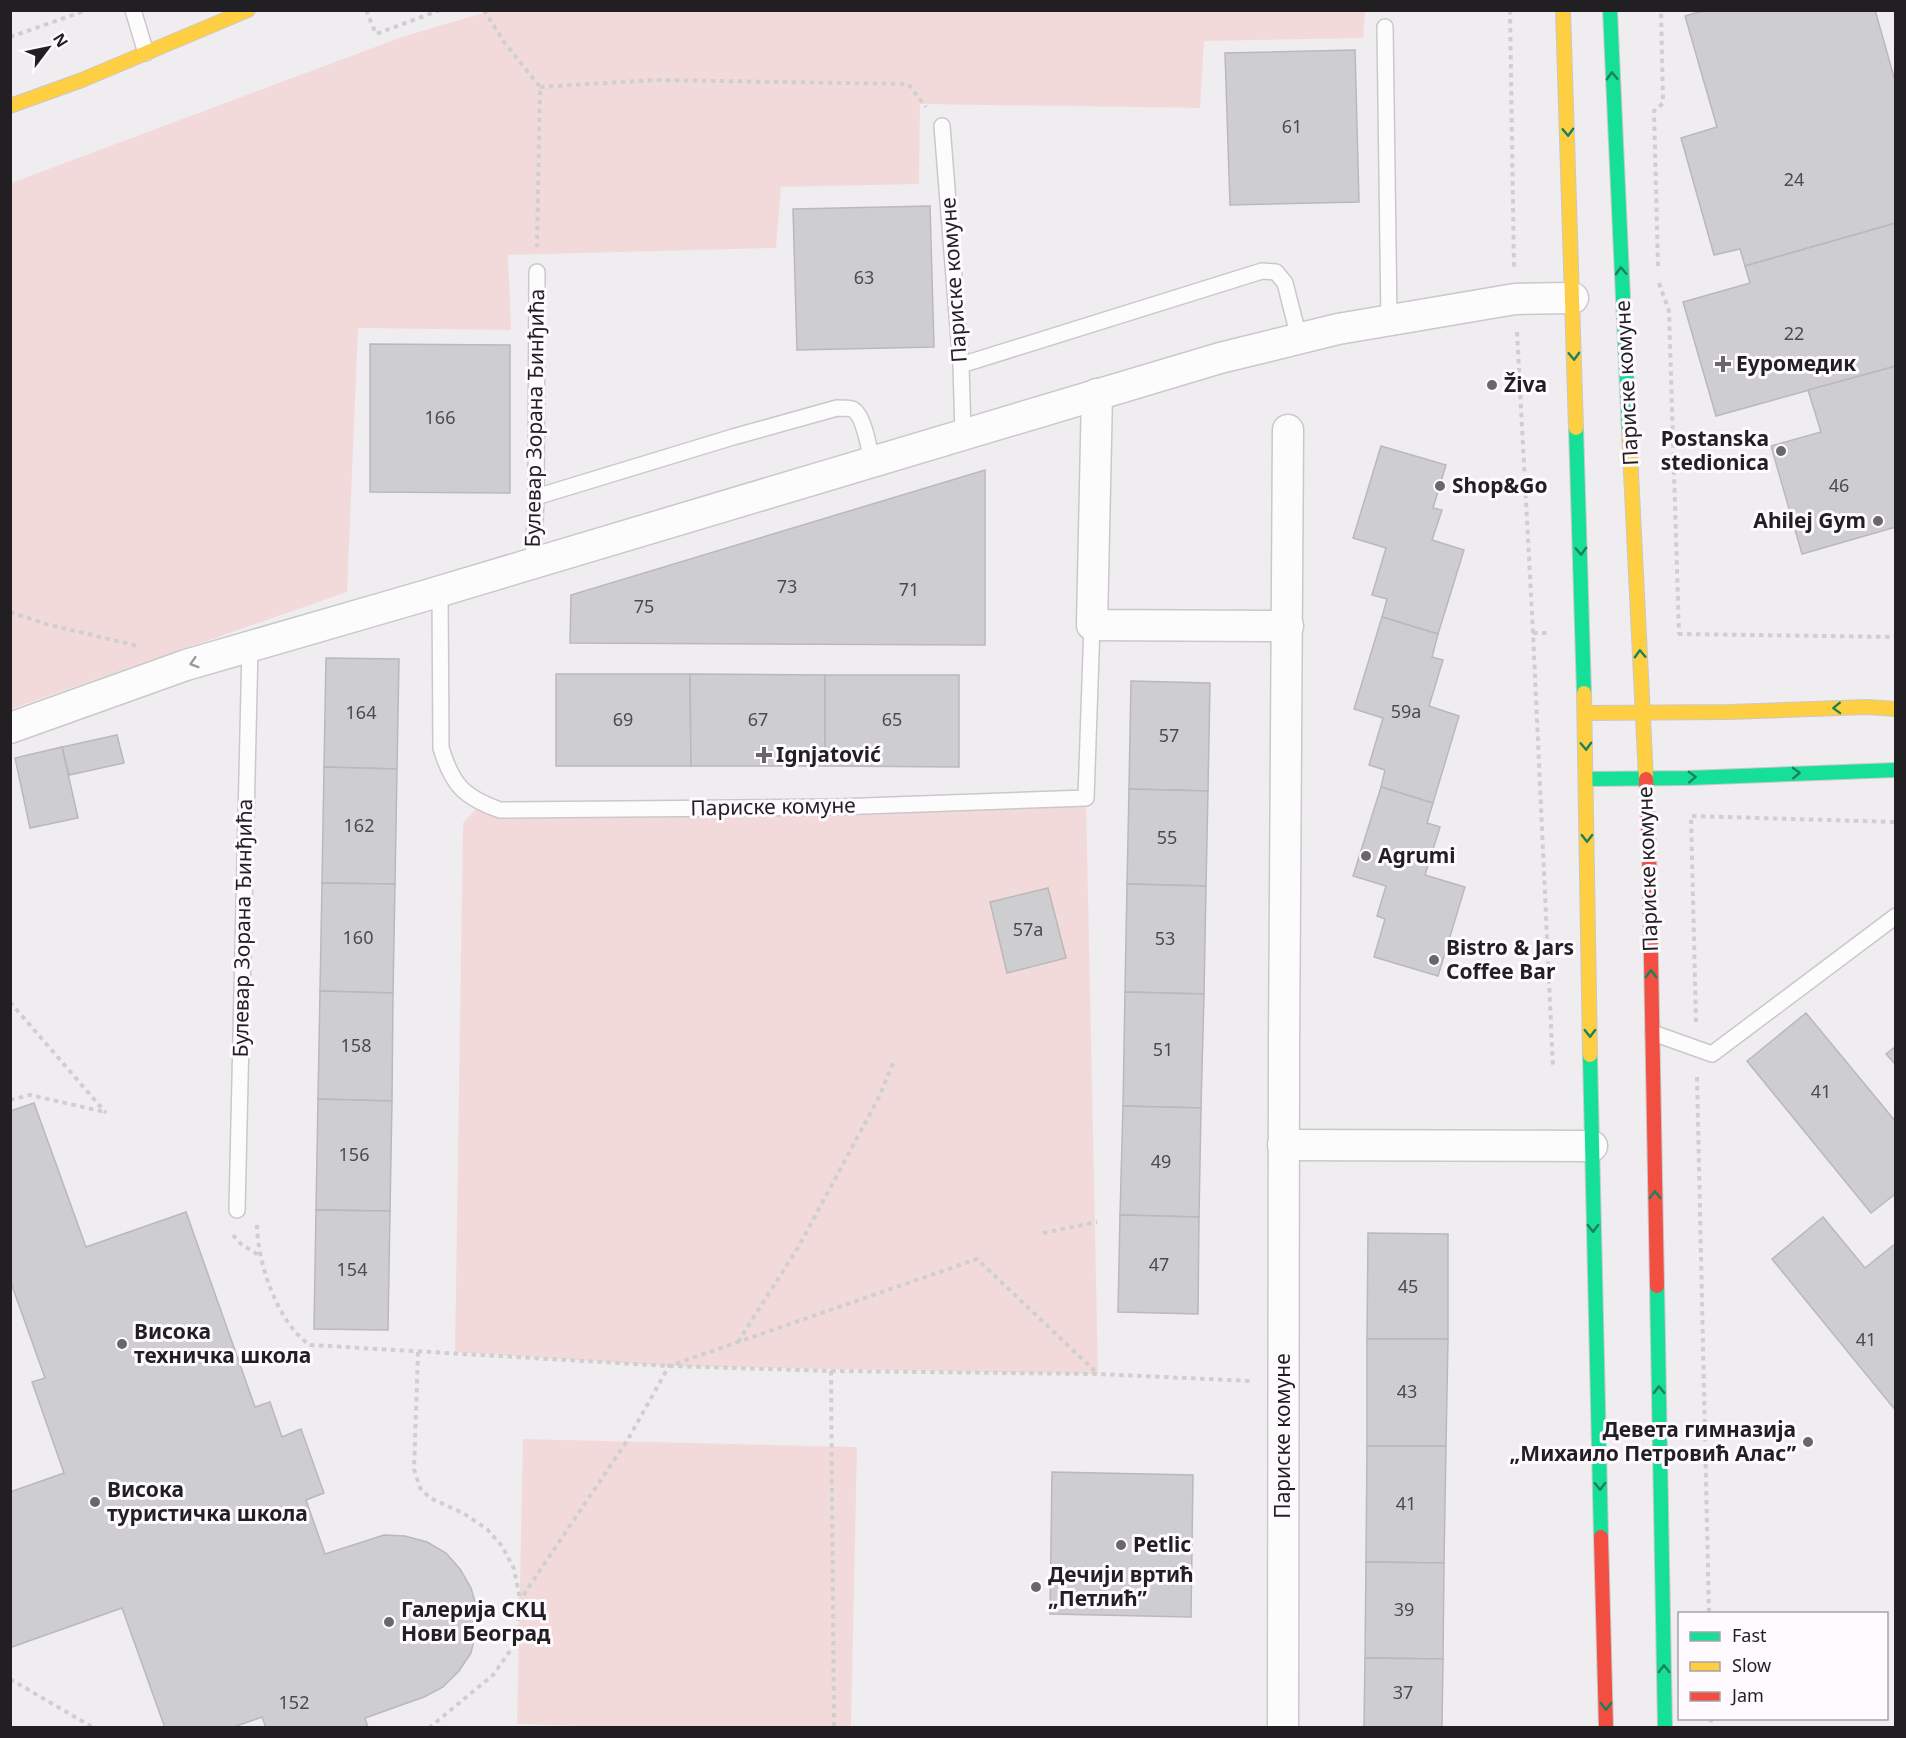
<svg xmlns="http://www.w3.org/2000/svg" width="1906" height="1738" font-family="'Noto Sans',sans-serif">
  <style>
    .green { fill: #f2dadb }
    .building { fill: #cecdd0; stroke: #bab8bb; stroke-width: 1.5 }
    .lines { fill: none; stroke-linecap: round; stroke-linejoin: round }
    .lane-casing { stroke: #cac8ca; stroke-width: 18 }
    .street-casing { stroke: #cac8ca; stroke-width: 33 }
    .fast-casing { stroke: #cac8ca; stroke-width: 16 }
    .slow-casing { stroke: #cac8ca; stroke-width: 16 }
    .jam-casing { stroke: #cac8ca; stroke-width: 16 }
    .path { stroke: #cfcfcf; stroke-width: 4; stroke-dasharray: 4.5 4.5; stroke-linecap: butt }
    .lane { stroke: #fdfcfd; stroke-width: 15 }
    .street { stroke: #fdfcfd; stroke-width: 30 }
    .fast { stroke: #16e098; stroke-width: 14 }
    .slow { stroke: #ffcf43; stroke-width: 14 }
    .jam { stroke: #f24e42; stroke-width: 14 }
    .oneway { stroke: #1c805c }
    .oneway2 { stroke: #9a999a }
    .poi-dot { fill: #69676a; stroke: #fefaff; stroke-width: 2 }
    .labels { text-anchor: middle; stroke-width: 6; stroke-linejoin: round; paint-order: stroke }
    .number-label { font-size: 18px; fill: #4c4a4d }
    .street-label { font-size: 21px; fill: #211f21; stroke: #fefaff }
    .poi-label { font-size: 21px; font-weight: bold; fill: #211f21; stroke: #fefaff; text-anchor: start }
  </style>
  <rect width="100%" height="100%" fill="#f0edf1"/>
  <g class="green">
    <polygon points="490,11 1530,10 1530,11 1365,12 1363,38 1204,41 1200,108 920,104 919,184 781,187 776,248 508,255 511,330 358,328 347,592 11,709 11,183 405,36"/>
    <polygon points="1086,798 1098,1374 669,1366 455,1352 463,823 482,803"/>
    <polygon points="523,1439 857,1447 851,1727 644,1728 517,1724"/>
  </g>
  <g class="building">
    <polygon points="1706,10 1875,10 1896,84 1896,223 1745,266 1740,249 1714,255 1681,138 1717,127 1685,16"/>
    <polygon points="1355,50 1359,202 1230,205 1225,53"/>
    <polygon points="930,206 934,347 797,350 793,209"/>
    <polygon points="1896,223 1896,366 1716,416 1683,302 1750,283 1745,266"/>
    <polygon points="370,344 510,345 510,493 370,492"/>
    <polygon points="1896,366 1896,527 1802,554 1771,446 1821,432 1808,390"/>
    <polygon points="1381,446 1446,465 1433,508 1442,510 1432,540 1464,550 1438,634 1382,617 1387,599 1372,595 1386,548 1353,538"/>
    <polygon points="985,470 985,645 570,643 571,595"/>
    <polygon points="1382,617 1438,634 1432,657 1443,660 1429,706 1459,716 1433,803 1381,787 1385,770 1369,765 1383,718 1354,709"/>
    <polygon points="326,658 399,659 397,769 324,767"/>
    <polygon points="556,674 690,674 691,766 556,766"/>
    <polygon points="690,674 825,675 825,766 691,766"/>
    <polygon points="825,675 959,675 959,767 825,766"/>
    <polygon points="1131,681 1210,683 1208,791 1129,789"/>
    <polygon points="117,735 124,763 69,775 62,747"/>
    <polygon points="62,747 78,818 30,828 15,758"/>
    <polygon points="324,767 397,769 395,884 322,883"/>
    <polygon points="1381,787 1433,803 1427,823 1440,827 1425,875 1465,887 1438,976 1374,957 1385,919 1377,916 1386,886 1353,876"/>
    <polygon points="1129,789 1208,791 1206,886 1127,884"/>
    <polygon points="322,883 395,884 393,993 320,991"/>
    <polygon points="1127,884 1206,886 1204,994 1125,992"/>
    <polygon points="1048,888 1066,958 1007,973 990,902"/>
    <polygon points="320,991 393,993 392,1101 318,1099"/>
    <polygon points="1125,992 1204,994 1201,1108 1123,1106"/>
    <polygon points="1806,1013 1896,1122 1896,1197 1894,1195 1871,1213 1747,1061"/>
    <polygon points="1896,1046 1896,1065 1886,1054"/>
    <polygon points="318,1099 392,1101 390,1211 316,1210"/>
    <polygon points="34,1103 86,1247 186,1212 255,1407 270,1402 282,1437 301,1429 324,1493 306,1500 325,1554 384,1535 405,1536 427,1542 446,1553 460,1569 471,1588 477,1609 476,1632 471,1653 459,1671 443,1687 424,1697 365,1718 368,1728 266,1728 262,1717 231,1728 165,1728 122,1608 12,1647 10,1642 10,1492 64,1473 32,1382 45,1378 10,1280 10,1111"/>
    <polygon points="1123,1106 1201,1108 1199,1217 1120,1215"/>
    <polygon points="316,1210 390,1211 388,1330 314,1329"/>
    <polygon points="1120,1215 1199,1217 1198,1314 1118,1312"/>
    <polygon points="1823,1217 1865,1268 1896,1243 1896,1411 1772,1259"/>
    <polygon points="1368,1233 1448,1234 1448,1339 1367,1339"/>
    <polygon points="1367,1339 1448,1339 1446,1446 1367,1446"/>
    <polygon points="1367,1446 1446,1446 1444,1563 1366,1562"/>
    <polygon points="1052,1472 1193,1475 1191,1617 1050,1614"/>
    <polygon points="1366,1562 1444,1563 1443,1659 1365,1658"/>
    <polygon points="1365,1658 1443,1659 1442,1728 1364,1728"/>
  </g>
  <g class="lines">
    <g class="lane-casing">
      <g id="lane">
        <polyline points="133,10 146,53"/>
        <polyline points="1385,27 1389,320"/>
        <polyline points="942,126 961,365 963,434"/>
        <polyline points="961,365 1262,271 1276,272 1285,283 1299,338"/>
        <path d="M536,497L733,437L837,408C842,408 848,408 852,409C864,414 869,449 872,461"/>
        <polyline points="533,564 536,497 537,272"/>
        <path d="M440,591L441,748C452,784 463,797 500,810L837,807L1086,798L1092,625"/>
        <polyline points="1653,1033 1712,1054 1896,916"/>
        <polyline points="237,1210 250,646"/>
      </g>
    </g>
    <g class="street-casing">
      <g id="street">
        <polyline points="1097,394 1092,625 1288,626"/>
        <polyline points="10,728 186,665 424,596 1220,358 1338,329 1515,299 1573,298"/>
        <polyline points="1283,1145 1592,1146"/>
        <polyline points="1283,1728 1284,1049 1288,430"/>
      </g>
    </g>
    <g class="fast-casing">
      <g id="fast">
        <polyline points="1610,10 1629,431"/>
        <polyline points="1576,428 1584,693"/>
        <polyline points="1587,779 1688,778 1896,770"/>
        <polyline points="1590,1055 1601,1537"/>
        <polyline points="1657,1286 1665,1728"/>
      </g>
    </g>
    <g class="slow-casing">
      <g id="slow">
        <polyline points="1563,10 1576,428"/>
        <polyline points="10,106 82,80 248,10"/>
        <polyline points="1629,431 1646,779"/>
        <polyline points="1584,693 1590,1055"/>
        <polyline points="1585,713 1730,712 1867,707 1896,709"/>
      </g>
    </g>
    <g class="jam-casing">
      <g id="jam">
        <polyline points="1646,779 1649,850 1657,1286"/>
        <polyline points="1601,1537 1606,1728"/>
      </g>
    </g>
    <g class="path">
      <polyline points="366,10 376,34 440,10"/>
      <polyline points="484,10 504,42 540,87 537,247"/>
      <polyline points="1510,10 1514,268"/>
      <polyline points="10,37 87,10"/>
      <polyline points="540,87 656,80 908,84 926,107"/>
      <polyline points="1658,266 1654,111 1663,103 1661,10"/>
      <polyline points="1659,283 1669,311 1679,634"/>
      <polyline points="1517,332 1533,633 1553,1068"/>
      <polyline points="10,612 46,624 138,646"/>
      <polyline points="1533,633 1547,633"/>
      <polyline points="1678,634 1896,637"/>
      <polyline points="10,1002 106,1113"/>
      <polyline points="1696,1022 1691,816 1896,822"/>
      <polyline points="1697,1077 1709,1614"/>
      <polyline points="10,1100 30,1095 105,1112"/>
      <path d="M257,1225C257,1262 278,1324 310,1345L669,1366L831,1371L1098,1374L1250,1381"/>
      <polyline points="1043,1233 1097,1222"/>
      <polyline points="233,1235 241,1244 260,1256"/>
      <polyline points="738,1342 799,1246 879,1097 893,1063"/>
      <polyline points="418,1352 414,1469 420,1488 430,1498 463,1513 487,1529 502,1546 514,1569 520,1599"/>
      <polyline points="831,1371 834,1728"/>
      <polyline points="10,1679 94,1728"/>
      <polyline points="1711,1718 1711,1728"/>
      <polyline points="429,1728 493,1675 510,1651 517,1634 520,1600 627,1441 669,1366 977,1259 1098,1374"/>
    </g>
    <use href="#lane" class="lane"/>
    <use href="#street" class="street"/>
    <use href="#fast" class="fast"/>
    <use href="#slow" class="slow"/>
    <use href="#jam" class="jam"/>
  </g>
  <defs><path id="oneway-chevron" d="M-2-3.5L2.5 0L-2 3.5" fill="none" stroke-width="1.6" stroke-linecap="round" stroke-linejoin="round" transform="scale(1.5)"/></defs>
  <g class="oneway">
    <use href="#oneway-chevron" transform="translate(1612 76) rotate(-92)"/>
    <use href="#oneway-chevron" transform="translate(1568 132) rotate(88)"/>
    <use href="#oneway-chevron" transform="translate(1621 271) rotate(-93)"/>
    <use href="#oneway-chevron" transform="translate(1574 356) rotate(88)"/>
    <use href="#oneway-chevron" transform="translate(1581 551) rotate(88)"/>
    <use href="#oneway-chevron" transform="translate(1640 654) rotate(-92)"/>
    <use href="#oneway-chevron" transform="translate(1837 708) rotate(178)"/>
    <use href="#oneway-chevron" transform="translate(1586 746) rotate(88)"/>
    <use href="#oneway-chevron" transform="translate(1796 773) rotate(-2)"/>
    <use href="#oneway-chevron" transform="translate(1692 777) rotate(-2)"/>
    <use href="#oneway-chevron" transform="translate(1587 838) rotate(90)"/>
    <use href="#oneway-chevron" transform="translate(1651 974) rotate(-91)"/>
    <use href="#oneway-chevron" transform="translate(1590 1033) rotate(89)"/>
    <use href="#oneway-chevron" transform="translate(1655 1195) rotate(-91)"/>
    <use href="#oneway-chevron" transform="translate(1593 1228) rotate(89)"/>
    <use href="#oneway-chevron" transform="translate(1659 1390) rotate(-91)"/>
    <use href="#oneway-chevron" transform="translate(1600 1486) rotate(89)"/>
    <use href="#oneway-chevron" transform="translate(1664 1669) rotate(-91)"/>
    <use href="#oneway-chevron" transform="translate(1606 1706) rotate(89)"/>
  </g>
  <use class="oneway2" href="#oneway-chevron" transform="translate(194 663) rotate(163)"/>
  <g class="poi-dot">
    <path d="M1720 355h6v6h6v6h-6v6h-6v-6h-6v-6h6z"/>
    <circle cx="1492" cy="385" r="6"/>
    <circle cx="1781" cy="451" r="6"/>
    <circle cx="1440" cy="486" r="6"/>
    <circle cx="1878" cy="521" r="6"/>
    <path d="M761 746h6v6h6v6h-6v6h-6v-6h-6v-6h6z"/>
    <circle cx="1366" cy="856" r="6"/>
    <circle cx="1434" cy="960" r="6"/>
    <circle cx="122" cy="1344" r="6"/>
    <circle cx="1808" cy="1442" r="6"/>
    <circle cx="95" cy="1502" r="6"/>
    <circle cx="1121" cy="1545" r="6"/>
    <circle cx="1036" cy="1587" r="6"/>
    <circle cx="389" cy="1622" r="6"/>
  </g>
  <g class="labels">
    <g class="number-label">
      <text x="1292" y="133">61</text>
      <text x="1794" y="186">24</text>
      <text x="864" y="284">63</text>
      <text x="1794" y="340">22</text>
      <text x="440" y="424">166</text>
      <text x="1839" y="492">46</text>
      <text x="787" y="593">73</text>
      <text x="909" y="596">71</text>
      <text x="644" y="613">75</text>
      <text x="1406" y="718">59a</text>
      <text x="361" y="719">164</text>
      <text x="623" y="726">69</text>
      <text x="758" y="726">67</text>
      <text x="892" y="726">65</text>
      <text x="1169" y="742">57</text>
      <text x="359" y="832">162</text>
      <text x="1167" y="844">55</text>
      <text x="1028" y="936">57a</text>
      <text x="358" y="944">160</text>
      <text x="1165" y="945">53</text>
      <text x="356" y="1052">158</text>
      <text x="1163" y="1056">51</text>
      <text x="1821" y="1098">41</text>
      <text x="354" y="1161">156</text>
      <text x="1161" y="1168">49</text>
      <text x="1159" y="1271">47</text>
      <text x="352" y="1276">154</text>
      <text x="1408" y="1293">45</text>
      <text x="1866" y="1346">41</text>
      <text x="1407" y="1398">43</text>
      <text x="1406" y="1510">41</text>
      <text x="1404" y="1616">39</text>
      <text x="1403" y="1699">37</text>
      <text x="294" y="1709">152</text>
    </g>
    <g class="street-label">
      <text transform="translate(954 280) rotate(-94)" y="7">Париске комуне</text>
      <text transform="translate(1627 383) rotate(-93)" y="7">Париске комуне</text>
      <text transform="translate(535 418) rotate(-89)" y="7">Булевар Зорана Ђинђића</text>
      <text transform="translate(773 807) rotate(-1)" y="7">Париске комуне</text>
      <text transform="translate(1648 869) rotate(-92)" y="7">Париске комуне</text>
      <text transform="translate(243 928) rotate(-89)" y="7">Булевар Зорана Ђинђића</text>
      <text transform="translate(1283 1436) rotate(-90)" y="7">Париске комуне</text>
    </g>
    <g class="poi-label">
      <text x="1736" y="371">Еуромедик</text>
      <text x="1504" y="392">Živa</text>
      <text x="1769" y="446" text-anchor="end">Postanska<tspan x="1769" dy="24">stedionica</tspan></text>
      <text x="1452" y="493">Shop&amp;Go</text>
      <text x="1866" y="528" text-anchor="end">Ahilej Gym</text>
      <text x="776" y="762">Ignjatović</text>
      <text x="1378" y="863">Agrumi</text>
      <text x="1446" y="955">Bistro &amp; Jars<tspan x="1446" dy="24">Coffee Bar</tspan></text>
      <text x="134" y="1339">Висока<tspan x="134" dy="24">техничка школа</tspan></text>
      <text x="1796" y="1437" text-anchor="end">Девета гимназија<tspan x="1796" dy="24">„Михаило Петровић Алас”</tspan></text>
      <text x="107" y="1497">Висока<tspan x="107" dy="24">туристичка школа</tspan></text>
      <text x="1133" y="1552">Petlic</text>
      <text x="1048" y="1582">Дечији вртић<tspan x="1048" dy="24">„Петлић”</tspan></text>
      <text x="401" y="1617">Галерија СКЦ<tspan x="401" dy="24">Нови Београд</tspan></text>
    </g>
  </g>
  <rect width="1906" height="1738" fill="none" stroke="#211f21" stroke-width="24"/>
  <rect x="1678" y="1612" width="210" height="108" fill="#fefaff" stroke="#a6a2a6" stroke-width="1.5"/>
  <rect x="1690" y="1632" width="30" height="9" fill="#16e098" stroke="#a6a2a6" stroke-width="1.5"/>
  <text x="1732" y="1642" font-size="18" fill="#211f21">Fast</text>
  <rect x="1690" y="1662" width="30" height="9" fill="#ffcf43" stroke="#a6a2a6" stroke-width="1.5"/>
  <text x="1732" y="1672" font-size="18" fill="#211f21">Slow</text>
  <rect x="1690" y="1692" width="30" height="9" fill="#f24e42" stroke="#a6a2a6" stroke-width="1.5"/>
  <text x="1732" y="1702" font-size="18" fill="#211f21">Jam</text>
  <g transform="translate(48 48) rotate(58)" stroke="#fefaff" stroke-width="4.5" paint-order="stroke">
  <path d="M0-4.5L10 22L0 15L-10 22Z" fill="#211f21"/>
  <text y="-9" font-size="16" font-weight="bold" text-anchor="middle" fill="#211f21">N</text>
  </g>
</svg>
